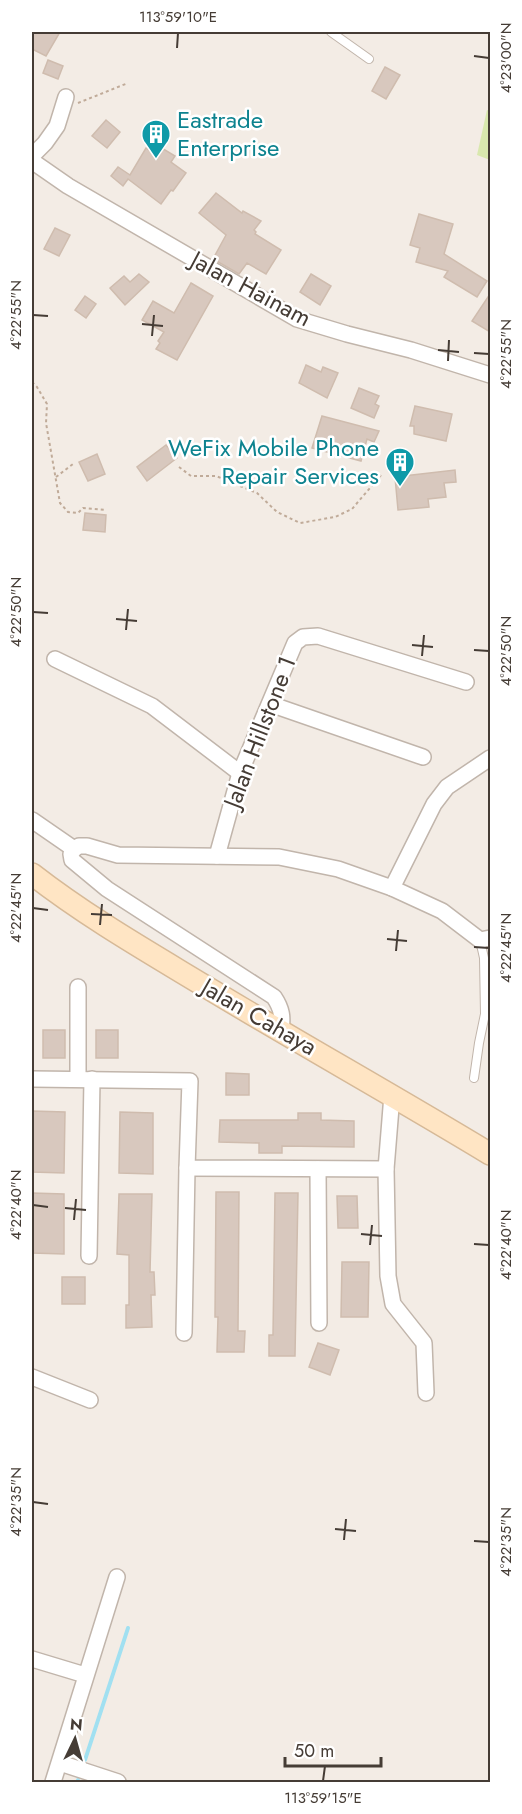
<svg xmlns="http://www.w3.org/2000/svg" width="522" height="1814" font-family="Jost,sans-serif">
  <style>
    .green { fill: #d9e8ae }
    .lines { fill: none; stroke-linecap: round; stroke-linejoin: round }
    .stream { stroke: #a1e0f1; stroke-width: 4 }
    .building { fill: #d8c8be; stroke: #cfbcae; stroke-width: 1.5 }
    .lane-casing { stroke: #c1b5ab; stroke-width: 10 }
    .street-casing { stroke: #c1b5ab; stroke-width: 18 }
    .secondary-casing { stroke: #d6b997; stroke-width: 24 }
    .path { stroke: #c0ab99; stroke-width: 2; stroke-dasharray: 3 3; stroke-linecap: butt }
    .lane { stroke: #fff; stroke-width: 8 }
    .street { stroke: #fff; stroke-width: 15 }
    .secondary { stroke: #ffe5c4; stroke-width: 21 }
    .ticks { fill: none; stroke: #453c35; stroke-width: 2 }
    .labels { text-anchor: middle; stroke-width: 5; stroke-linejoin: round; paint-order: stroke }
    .culture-label { font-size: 24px; fill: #0d838f; stroke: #fff; text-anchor: start }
    .street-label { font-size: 24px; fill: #453c35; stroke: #fff }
    .neatline { fill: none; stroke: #453c35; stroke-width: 2 }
    .ticks-label { font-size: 15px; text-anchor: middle; fill: #453c35 }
  </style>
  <rect width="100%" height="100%" fill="#f3ece5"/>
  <polygon class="green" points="487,110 490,111 490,160 477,155"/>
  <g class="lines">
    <g class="stream">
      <polyline points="85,1760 128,1628"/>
      <polyline points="78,1782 78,1780"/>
    </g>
  </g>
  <g class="building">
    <polygon points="32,32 60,32 46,56 32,49"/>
    <polygon points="48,60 63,66 58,79 43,73"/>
    <polygon points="385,67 400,75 386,99 372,91"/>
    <polygon points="106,120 120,132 107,148 92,136"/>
    <polygon points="155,144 175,156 171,162 186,173 173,191 171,190 161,204 128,179 123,186 111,176 118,167 130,175 146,148 151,151"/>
    <polygon points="216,193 242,213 243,211 261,221 254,230 256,232 255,234 281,250 266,274 247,263 239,274 213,259 226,235 199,213"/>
    <polygon points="419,214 453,224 444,254 487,281 477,297 444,277 448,271 416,262 420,248 410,245"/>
    <polygon points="55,228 70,235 59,256 44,249"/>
    <polygon points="139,274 149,282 125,305 110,288 124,276 130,282"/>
    <polygon points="311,274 331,286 320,305 300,292"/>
    <polygon points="191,283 213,296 177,360 156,349 160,343 158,341 164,332 142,320 153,301 174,313"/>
    <polygon points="490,294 490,332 472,321"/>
    <polygon points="85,296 96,304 86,318 75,310"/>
    <polygon points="306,365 321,372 323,367 338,373 327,398 299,383"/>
    <polygon points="359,388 379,396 375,404 379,406 374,418 351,408"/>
    <polygon points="415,406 452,414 446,441 414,434 414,426 410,426"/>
    <polygon points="322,416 379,431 374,442 367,439 361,461 312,448"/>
    <polygon points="166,445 177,458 147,481 137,467"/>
    <polygon points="97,454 105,474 88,481 79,462"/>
    <polygon points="455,470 456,482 444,483 446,497 428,499 429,507 398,510 395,477"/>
    <polygon points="85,513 106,515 105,532 83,530"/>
    <rect x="43" y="1030" width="22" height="28"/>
    <rect x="96" y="1030" width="22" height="28"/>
    <polygon points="226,1073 249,1074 249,1095 226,1095"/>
    <polygon points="32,1111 65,1112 64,1173 32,1172"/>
    <polygon points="120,1112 153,1113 153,1174 119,1173"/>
    <polygon points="298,1113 321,1113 321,1120 354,1121 354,1147 282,1146 282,1153 259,1153 259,1143 219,1142 220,1120 298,1120"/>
    <polygon points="216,1192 239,1192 238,1331 245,1331 244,1352 217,1352 218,1317 215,1317"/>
    <polygon points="32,1193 64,1194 64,1254 32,1253"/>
    <polygon points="275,1193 298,1193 295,1356 269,1356 269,1335 273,1335"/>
    <polygon points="119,1194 152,1194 150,1272 154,1272 155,1295 151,1295 152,1327 126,1328 126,1305 129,1305 129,1255 117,1254"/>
    <polygon points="337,1196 357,1196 358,1228 338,1228"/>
    <polygon points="342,1262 369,1262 368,1317 341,1317"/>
    <rect x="62" y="1277" width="23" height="27"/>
    <polygon points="318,1343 339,1350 330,1375 309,1367"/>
  </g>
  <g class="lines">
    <g class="lane-casing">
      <g id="lane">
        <polyline points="331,32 369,59"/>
        <polyline points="474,1078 479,1043 485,1014 484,958 480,940"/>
      </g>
    </g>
    <g class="street-casing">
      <g id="street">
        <polyline points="32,156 45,143 57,126 66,97"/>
        <polyline points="32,161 68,186 297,319 347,334 411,350 490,375"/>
        <polyline points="55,659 152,706 240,773"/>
        <polyline points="270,704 423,757"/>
        <polyline points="32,820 74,849"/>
        <polyline points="74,849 79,846 87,846 118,855 279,857 338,869 392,888 442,911 480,940 490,938"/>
        <path d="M74,849L71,854L72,860L107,889L274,997C282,1009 283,1017 281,1031"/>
        <polyline points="217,856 240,773 295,643 303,637 318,636 466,682"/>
        <polyline points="392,888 434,804 447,787 490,758"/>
        <polyline points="78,987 78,1079"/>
        <polyline points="32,1079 190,1081 187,1168 386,1169"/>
        <polyline points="392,1095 386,1169 388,1276 393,1304 424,1343 426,1393"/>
        <polyline points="318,1169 319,1323"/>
        <polyline points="89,1256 92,1079"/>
        <polyline points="184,1333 187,1168"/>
        <polyline points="32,1377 90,1400"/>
        <polyline points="32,1659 85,1675"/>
        <polyline points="60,1763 118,1782"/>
        <polyline points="53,1782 117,1577"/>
      </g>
    </g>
    <g class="secondary-casing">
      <path id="secondary" d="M32,874C86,916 145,950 203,985C299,1043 396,1097 490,1154"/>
    </g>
    <g class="path">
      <polyline points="78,103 128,83"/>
      <polyline points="32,382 37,387 47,404 46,423 60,503 68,512 78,513 83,508 106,510"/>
      <polyline points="179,467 191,476 216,476 257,493 277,512 300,523 335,517 352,509 381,475"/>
      <polyline points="56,477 73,464"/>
    </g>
    <use href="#lane" class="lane"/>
    <use href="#street" class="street"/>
    <use href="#secondary" class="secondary"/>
  </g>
  <path class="ticks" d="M177,48L178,33M474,56L489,58M33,315L48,316M142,324L163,326M152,336L154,315M438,350L459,352M474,353L489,354M448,361L449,340M33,612L48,613M116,619L137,621M126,630L128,609M412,645L433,647M474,650L489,651M422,656L424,635M33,908L48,910M91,914L112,915M100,925L102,904M387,939L407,941M474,947L489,948M396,951L398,930M33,1205L48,1207M65,1208L86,1210M74,1220L76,1199M361,1234L382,1236M474,1244L489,1245M370,1245L372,1225M33,1502L48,1504M335,1529L356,1531M344,1540L346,1519M474,1541L489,1542M323,1781L325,1766"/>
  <defs>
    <g id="building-pin" transform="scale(1.5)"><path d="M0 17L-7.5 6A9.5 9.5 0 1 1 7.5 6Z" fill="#0f9aa8" stroke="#fff"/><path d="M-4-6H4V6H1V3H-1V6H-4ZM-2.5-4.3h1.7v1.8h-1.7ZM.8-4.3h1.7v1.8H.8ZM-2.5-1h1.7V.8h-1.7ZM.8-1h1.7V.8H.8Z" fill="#fff"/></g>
  </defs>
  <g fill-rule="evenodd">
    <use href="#building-pin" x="156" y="134"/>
    <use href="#building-pin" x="400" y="462"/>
  </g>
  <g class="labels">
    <g class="culture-label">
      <text x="177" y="128">Eastrade<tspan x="177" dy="28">Enterprise</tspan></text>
      <text x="379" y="456" text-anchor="end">WeFix Mobile Phone<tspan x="379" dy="28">Repair Services</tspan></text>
    </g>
    <g class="street-label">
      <text transform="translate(251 289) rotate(28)" y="8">Jalan Hainam</text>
      <text transform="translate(260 732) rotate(-69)" y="8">Jalan Hillstone 1</text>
      <text transform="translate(259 1017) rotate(30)" y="8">Jalan Cahaya</text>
    </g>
  </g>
  <rect width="522" height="1814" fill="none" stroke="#ffffff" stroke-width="66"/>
  <g transform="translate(75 1739) rotate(5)" stroke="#ffffff" stroke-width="4.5" paint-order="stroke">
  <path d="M0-4.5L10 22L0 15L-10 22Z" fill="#453c35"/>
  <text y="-9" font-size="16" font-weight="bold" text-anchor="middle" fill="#453c35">N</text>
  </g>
  <path d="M285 1757v9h96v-9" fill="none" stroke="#453c35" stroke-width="3"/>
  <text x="294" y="1757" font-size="18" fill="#453c35" stroke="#ffffff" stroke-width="4.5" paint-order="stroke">50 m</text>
  <rect x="33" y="33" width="456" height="1748" class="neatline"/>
  <g class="ticks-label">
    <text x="178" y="22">113°59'10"E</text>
    <text transform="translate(506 58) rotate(-90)" y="5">4°23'00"N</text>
    <text transform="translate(16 315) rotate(-90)" y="5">4°22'55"N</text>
    <text transform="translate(506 354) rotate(-90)" y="5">4°22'55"N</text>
    <text transform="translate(16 612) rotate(-90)" y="5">4°22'50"N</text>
    <text transform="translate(506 651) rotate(-90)" y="5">4°22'50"N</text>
    <text transform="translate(16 908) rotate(-90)" y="5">4°22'45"N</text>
    <text transform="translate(506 948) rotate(-90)" y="5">4°22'45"N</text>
    <text transform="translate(16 1205) rotate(-90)" y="5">4°22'40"N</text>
    <text transform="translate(506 1245) rotate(-90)" y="5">4°22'40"N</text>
    <text transform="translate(16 1502) rotate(-90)" y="5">4°22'35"N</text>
    <text transform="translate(506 1542) rotate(-90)" y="5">4°22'35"N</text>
    <text x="323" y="1803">113°59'15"E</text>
  </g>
</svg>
